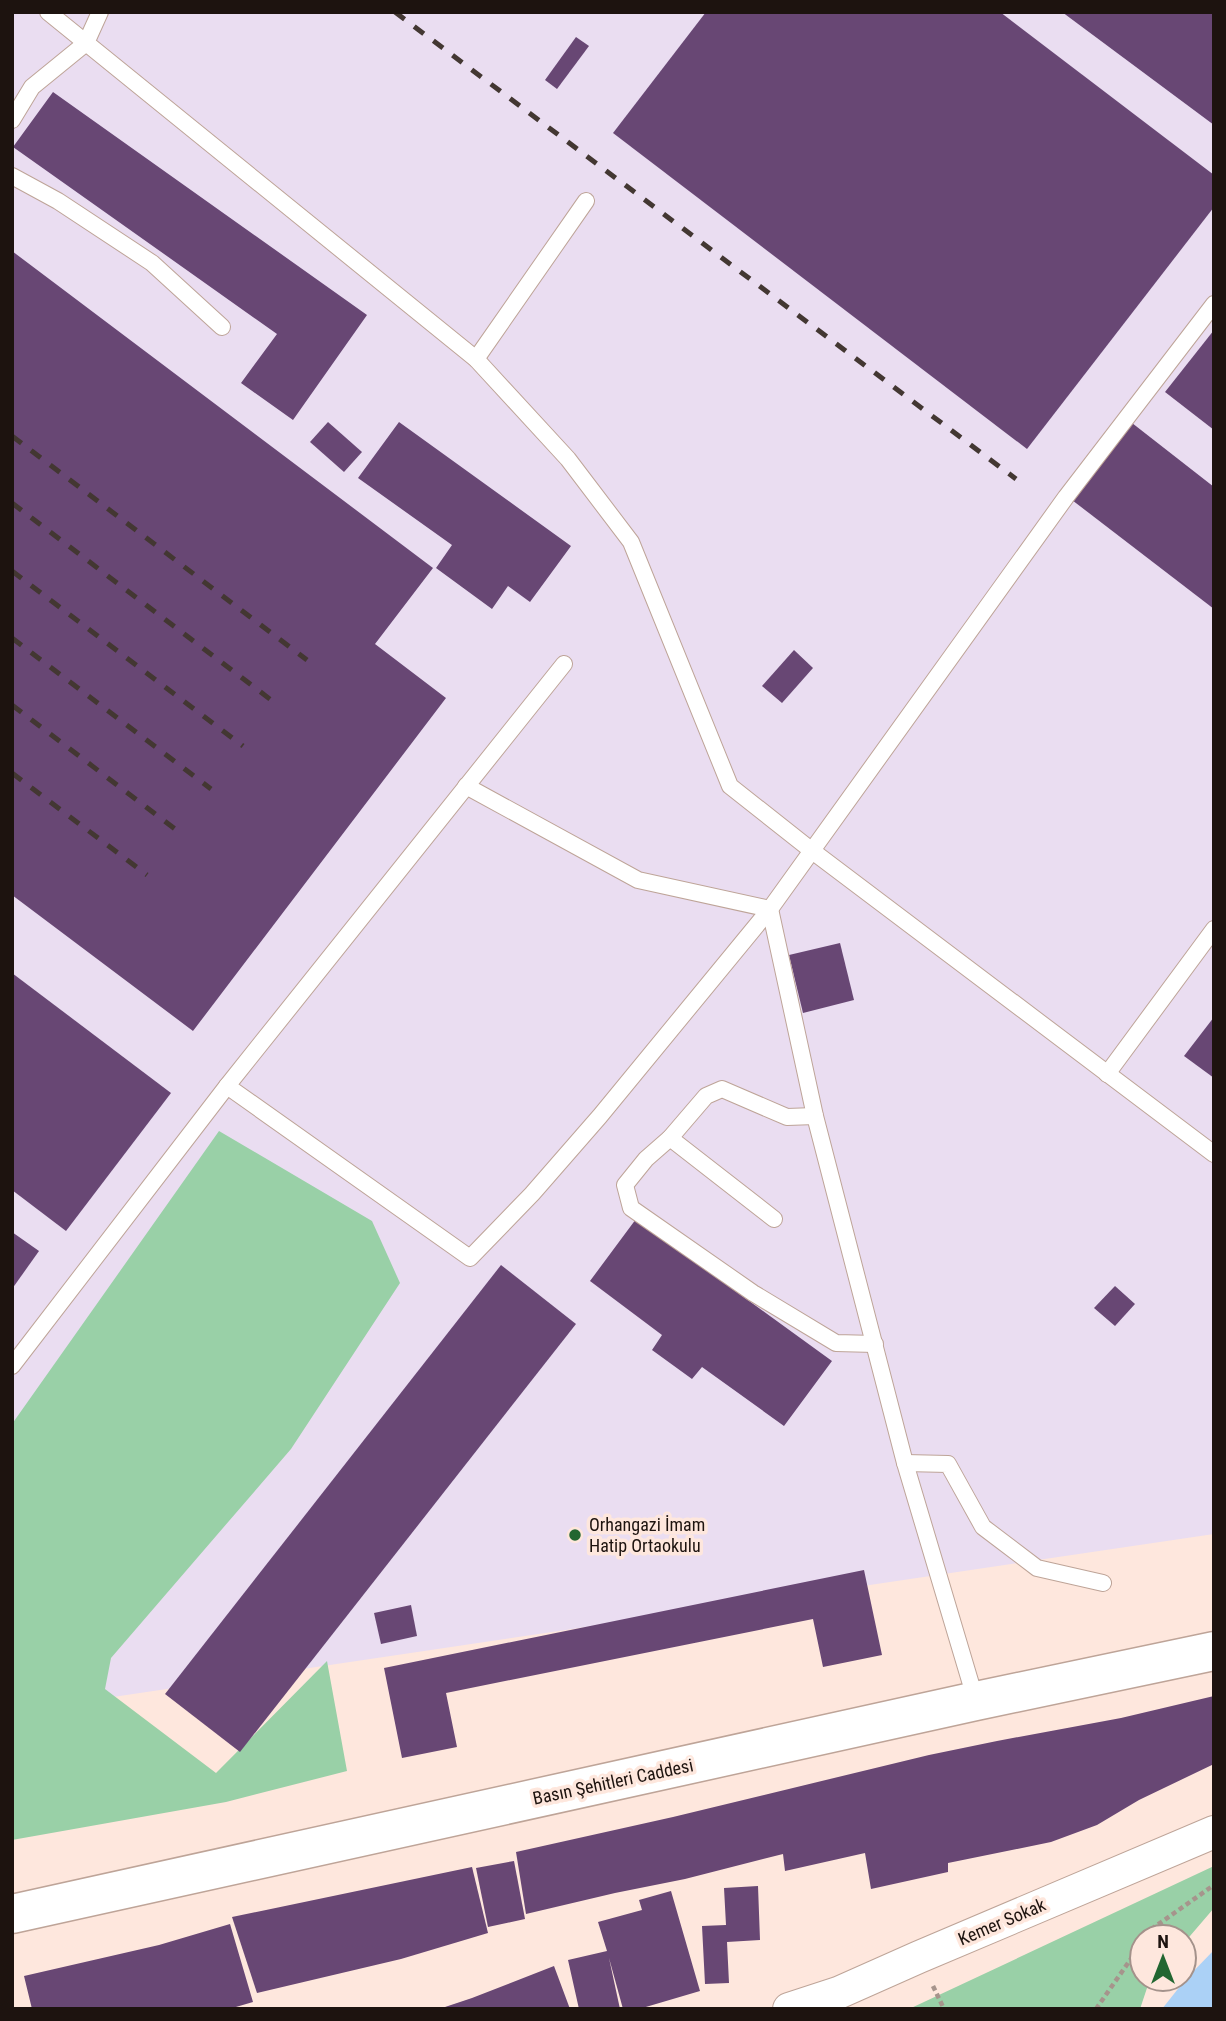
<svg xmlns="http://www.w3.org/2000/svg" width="1226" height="2021" font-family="'Roboto Condensed',sans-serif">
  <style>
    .industrial { fill: #eaddf1 }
    .green { fill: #99d0a7 }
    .water { fill: #abd1f6 }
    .building { fill: #684774 }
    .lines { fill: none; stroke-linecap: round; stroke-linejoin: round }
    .service-casing { stroke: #bea498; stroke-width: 18 }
    .minor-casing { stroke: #bea498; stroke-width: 34 }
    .secondary-casing { stroke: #bea498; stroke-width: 41 }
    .path { stroke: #a6948c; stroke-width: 4.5; stroke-dasharray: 5 3.5; stroke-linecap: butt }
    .service { stroke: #fff; stroke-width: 16 }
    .minor { stroke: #fff; stroke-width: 32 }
    .secondary { stroke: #fff; stroke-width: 38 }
    .rail { stroke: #433732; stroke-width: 5; stroke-dasharray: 12 12; stroke-linecap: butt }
    .poi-dot { fill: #226631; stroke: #fee7dd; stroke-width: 2.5 }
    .labels { text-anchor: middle; stroke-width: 7; stroke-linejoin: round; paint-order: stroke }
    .poi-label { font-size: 18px; fill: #1d130f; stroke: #fee7dd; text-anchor: start }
    .street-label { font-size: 18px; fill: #1d130f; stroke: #fee7dd }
  </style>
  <rect width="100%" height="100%" fill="#fee7dd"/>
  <polygon class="industrial" points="12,12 1214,12 1214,1534 12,1712"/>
  <g class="green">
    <polygon points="219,1131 372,1221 400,1283 291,1449 111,1658 105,1689 216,1773 327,1661 347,1771 226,1802 12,1840 12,1424"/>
    <polygon points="1214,1866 1214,1908 1184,1943 1184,1937 1142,1937 1142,1979 1154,1979 1147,1988 1140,2009 909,2009"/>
  </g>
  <polygon class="water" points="1214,1950 1214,2009 1162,2009 1185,1980"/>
  <g class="building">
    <polygon points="706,12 1000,12 1214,175 1214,207 1027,449 613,133"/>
    <polygon points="1062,12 1214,12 1214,125"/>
    <polygon points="576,37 589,46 557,89 545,80"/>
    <polygon points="53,92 367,315 293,420 241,383 277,334 13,147"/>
    <polygon points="12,251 433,568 375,644 446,698 193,1031 12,895"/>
    <polygon points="1214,330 1214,430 1165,392"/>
    <polygon points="328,422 362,452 344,472 310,442"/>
    <polygon points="399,422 571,546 530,602 508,586 492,609 436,568 452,545 358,478"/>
    <polygon points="1132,423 1214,487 1214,609 1072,500"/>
    <polygon points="794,650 813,668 782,703 762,686"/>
    <polygon points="840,943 854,1000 803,1013 789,955"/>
    <polygon points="12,973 171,1093 66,1231 12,1190"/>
    <polygon points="1214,1017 1214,1078 1184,1056"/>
    <polygon points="636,1219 832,1361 784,1426 702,1367 692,1379 652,1350 662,1335 590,1281"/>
    <polygon points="12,1232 39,1251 12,1289"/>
    <polygon points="501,1265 576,1324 240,1752 165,1694"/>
    <polygon points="1115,1286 1135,1304 1115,1326 1094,1308"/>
    <polygon points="864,1570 882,1655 823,1667 813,1619 446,1693 457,1747 402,1758 384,1668"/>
    <polygon points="411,1605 417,1636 381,1644 374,1613"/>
    <polygon points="1214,1696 1214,1764 1139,1800 1097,1825 1051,1842 948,1863 948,1872 871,1889 865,1853 785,1871 783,1854 685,1879 615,1893 526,1914 516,1852 673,1817 929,1755 997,1741 1121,1718"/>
    <polygon points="514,1861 525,1919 488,1927 476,1868"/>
    <polygon points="472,1867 488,1933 401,1959 257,1993 232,1917"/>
    <polygon points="758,1886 760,1940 727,1942 729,1983 705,1984 702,1926 726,1925 724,1888"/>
    <polygon points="671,1891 700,1991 639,2009 623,2009 609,1958 620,2009 579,2009 568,1960 607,1951 598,1922 642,1910 639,1900"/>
    <polygon points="230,1924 253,2002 229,2009 32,2009 24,1976 159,1945"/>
    <polygon points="554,1966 570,2009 439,2009 472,1998"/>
  </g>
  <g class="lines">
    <g class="service-casing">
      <g id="service">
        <polyline points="48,12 476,359 568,459 631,542 730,786 811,850 1214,1154"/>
        <polyline points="12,120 32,87 86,43 100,12"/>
        <polyline points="12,176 58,201 152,263 222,327"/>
        <polyline points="476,359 586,201"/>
        <polyline points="466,786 638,880 770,909 815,1116 905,1463 976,1701"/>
        <polyline points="1107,1074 1214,929"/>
        <polyline points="227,1086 470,1258 532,1194 600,1116 770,909 1066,497 1214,304"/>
        <polyline points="815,1116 787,1117 722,1089 706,1096 670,1138 646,1159 625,1185 631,1208 753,1293 836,1343 875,1344"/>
        <polyline points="670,1138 774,1219"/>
        <polyline points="12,1366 227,1086 564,664"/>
        <polyline points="905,1463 948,1464 983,1527 1037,1568 1103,1583"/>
      </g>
    </g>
    <g class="minor-casing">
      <polyline id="minor" points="789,2009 838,1993 919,1957 1214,1832"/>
    </g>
    <g class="secondary-casing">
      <polyline id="secondary" points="12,1914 976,1701 1214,1651"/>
    </g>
    <g class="path">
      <polyline points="1147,1937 1153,1928 1214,1885"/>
      <polyline points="933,1986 944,2009"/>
      <polyline points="1096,2009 1142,1943"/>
    </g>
    <use href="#service" class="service"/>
    <use href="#minor" class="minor"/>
    <use href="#secondary" class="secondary"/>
    <g class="rail">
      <polyline points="395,12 1016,479"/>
      <polyline points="12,436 307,660"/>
      <polyline points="12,503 275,703"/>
      <polyline points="12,571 243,746"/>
      <polyline points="12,638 211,789"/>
      <polyline points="12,705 179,832"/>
      <polyline points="12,773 147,875"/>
      <polyline points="12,1035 13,1035"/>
    </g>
  </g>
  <circle class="poi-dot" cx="575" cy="1535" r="7"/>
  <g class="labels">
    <g class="poi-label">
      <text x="589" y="1531">Orhangazi İmam<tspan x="589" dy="21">Hatip Ortaokulu</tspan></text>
    </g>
    <g class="street-label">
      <text transform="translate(613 1782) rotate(-12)" y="6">Basın Şehitleri Caddesi</text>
      <text transform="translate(1002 1922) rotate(-23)" y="6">Kemer Sokak</text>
    </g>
  </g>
  <rect width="1226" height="2021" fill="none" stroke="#1d130f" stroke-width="28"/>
  <g transform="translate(1163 1958)"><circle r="33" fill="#fee7dd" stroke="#a4928b" stroke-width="2"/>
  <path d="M0-5L12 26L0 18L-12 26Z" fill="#226631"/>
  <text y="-10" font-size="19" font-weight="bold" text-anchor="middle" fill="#1d130f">N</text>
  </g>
</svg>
